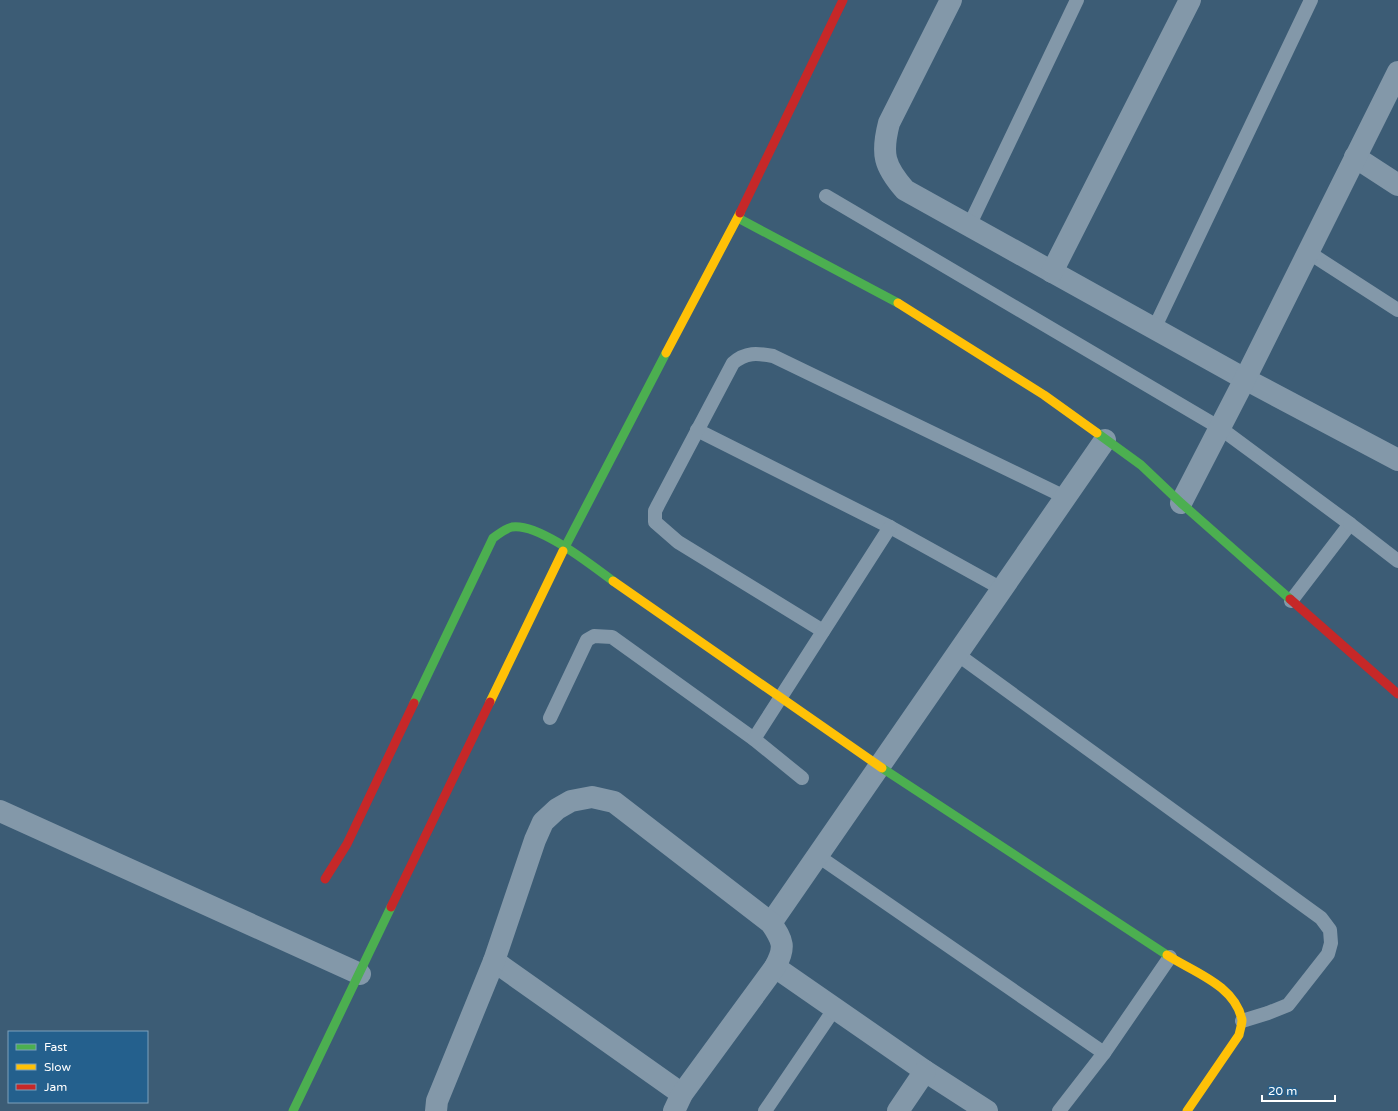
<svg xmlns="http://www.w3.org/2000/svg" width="1398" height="1111" font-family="'Varela Round',sans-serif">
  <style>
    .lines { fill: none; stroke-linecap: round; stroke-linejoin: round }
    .lane { stroke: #8398a9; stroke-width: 14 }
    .street { stroke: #8398a9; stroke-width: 22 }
    .fast { stroke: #4caf50; stroke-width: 9 }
    .slow { stroke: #ffc107; stroke-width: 9 }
    .jam { stroke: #c62828; stroke-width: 9 }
  </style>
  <rect width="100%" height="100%" fill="#3c5c75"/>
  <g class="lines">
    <g class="lane">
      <polyline points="826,196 1220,428 1350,524 1291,601"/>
      <polyline points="969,226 1077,0"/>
      <polyline points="1308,252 1398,310"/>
      <polyline points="1154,329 1311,0"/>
      <polyline points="697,430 890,527 1002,589"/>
      <polyline points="1350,524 1398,561"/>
      <path d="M823,631L678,542L655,522V511L658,505L733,363C746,352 757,353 773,356L1065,497"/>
      <polyline points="957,654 1321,918 1330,930 1331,943 1328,954 1288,1005 1268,1013 1242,1021"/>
      <polyline points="550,718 587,640 594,636 612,637 754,739 802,778"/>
      <polyline points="754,739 890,527"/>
      <polyline points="818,856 1104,1053"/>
      <polyline points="765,1111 835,1008"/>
      <polyline points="1059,1111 1104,1053 1170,957"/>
    </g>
    <g class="street">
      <path d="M951,0L889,123C881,154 884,166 905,190L1245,379L1398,460"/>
      <polyline points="1355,157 1398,185"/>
      <polyline points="1052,272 1190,0"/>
      <polyline points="1181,503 1245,379 1398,72"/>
      <polyline points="0,811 360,974"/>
      <polyline points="771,923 1105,440"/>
      <polyline points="494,961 682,1094"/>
      <polyline points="775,967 925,1071 987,1111"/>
      <path d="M436,1111L437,1101L494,961L535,840L543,822L557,809L571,801L592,797L614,802L771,923C783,941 786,947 775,967L682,1094L674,1111"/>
      <polyline points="898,1111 925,1071"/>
    </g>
    <g class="fast">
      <polyline points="738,218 898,303"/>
      <polyline points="1097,433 1141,465 1181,503 1290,599"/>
      <polyline points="563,551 666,353"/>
      <path d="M414,703L493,538C499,534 504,529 512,527C539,523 591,565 613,581"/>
      <polyline points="882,768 1167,955"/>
      <polyline points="293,1111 391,907"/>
    </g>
    <g class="slow">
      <polyline points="898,303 1044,395 1097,433"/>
      <polyline points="666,353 740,213"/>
      <polyline points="613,581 882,768"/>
      <polyline points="490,702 563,551"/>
      <path d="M1167,955C1193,972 1235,985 1242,1020C1242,1024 1240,1030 1239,1035L1187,1111"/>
    </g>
    <g class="jam">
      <polyline points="740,213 843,0"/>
      <polyline points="1290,599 1398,694"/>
      <polyline points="325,879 347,844 414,703"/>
      <polyline points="391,907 490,702"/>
    </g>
  </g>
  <rect x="8" y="1031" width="140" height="72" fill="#24608d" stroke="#7ca0bb"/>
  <rect x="16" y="1044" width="20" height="6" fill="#4caf50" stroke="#7ca0bb"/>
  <text x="44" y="1051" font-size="12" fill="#ffffff">Fast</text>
  <rect x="16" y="1064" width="20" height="6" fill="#ffc107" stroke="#7ca0bb"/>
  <text x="44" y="1071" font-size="12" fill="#ffffff">Slow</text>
  <rect x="16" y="1084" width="20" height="6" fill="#c62828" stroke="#7ca0bb"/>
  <text x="44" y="1091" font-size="12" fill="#ffffff">Jam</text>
  <path d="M1262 1095v6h73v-6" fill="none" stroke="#ffffff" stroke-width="2"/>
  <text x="1268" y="1095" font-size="12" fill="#ffffff" stroke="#24608d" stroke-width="3" paint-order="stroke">20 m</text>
</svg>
